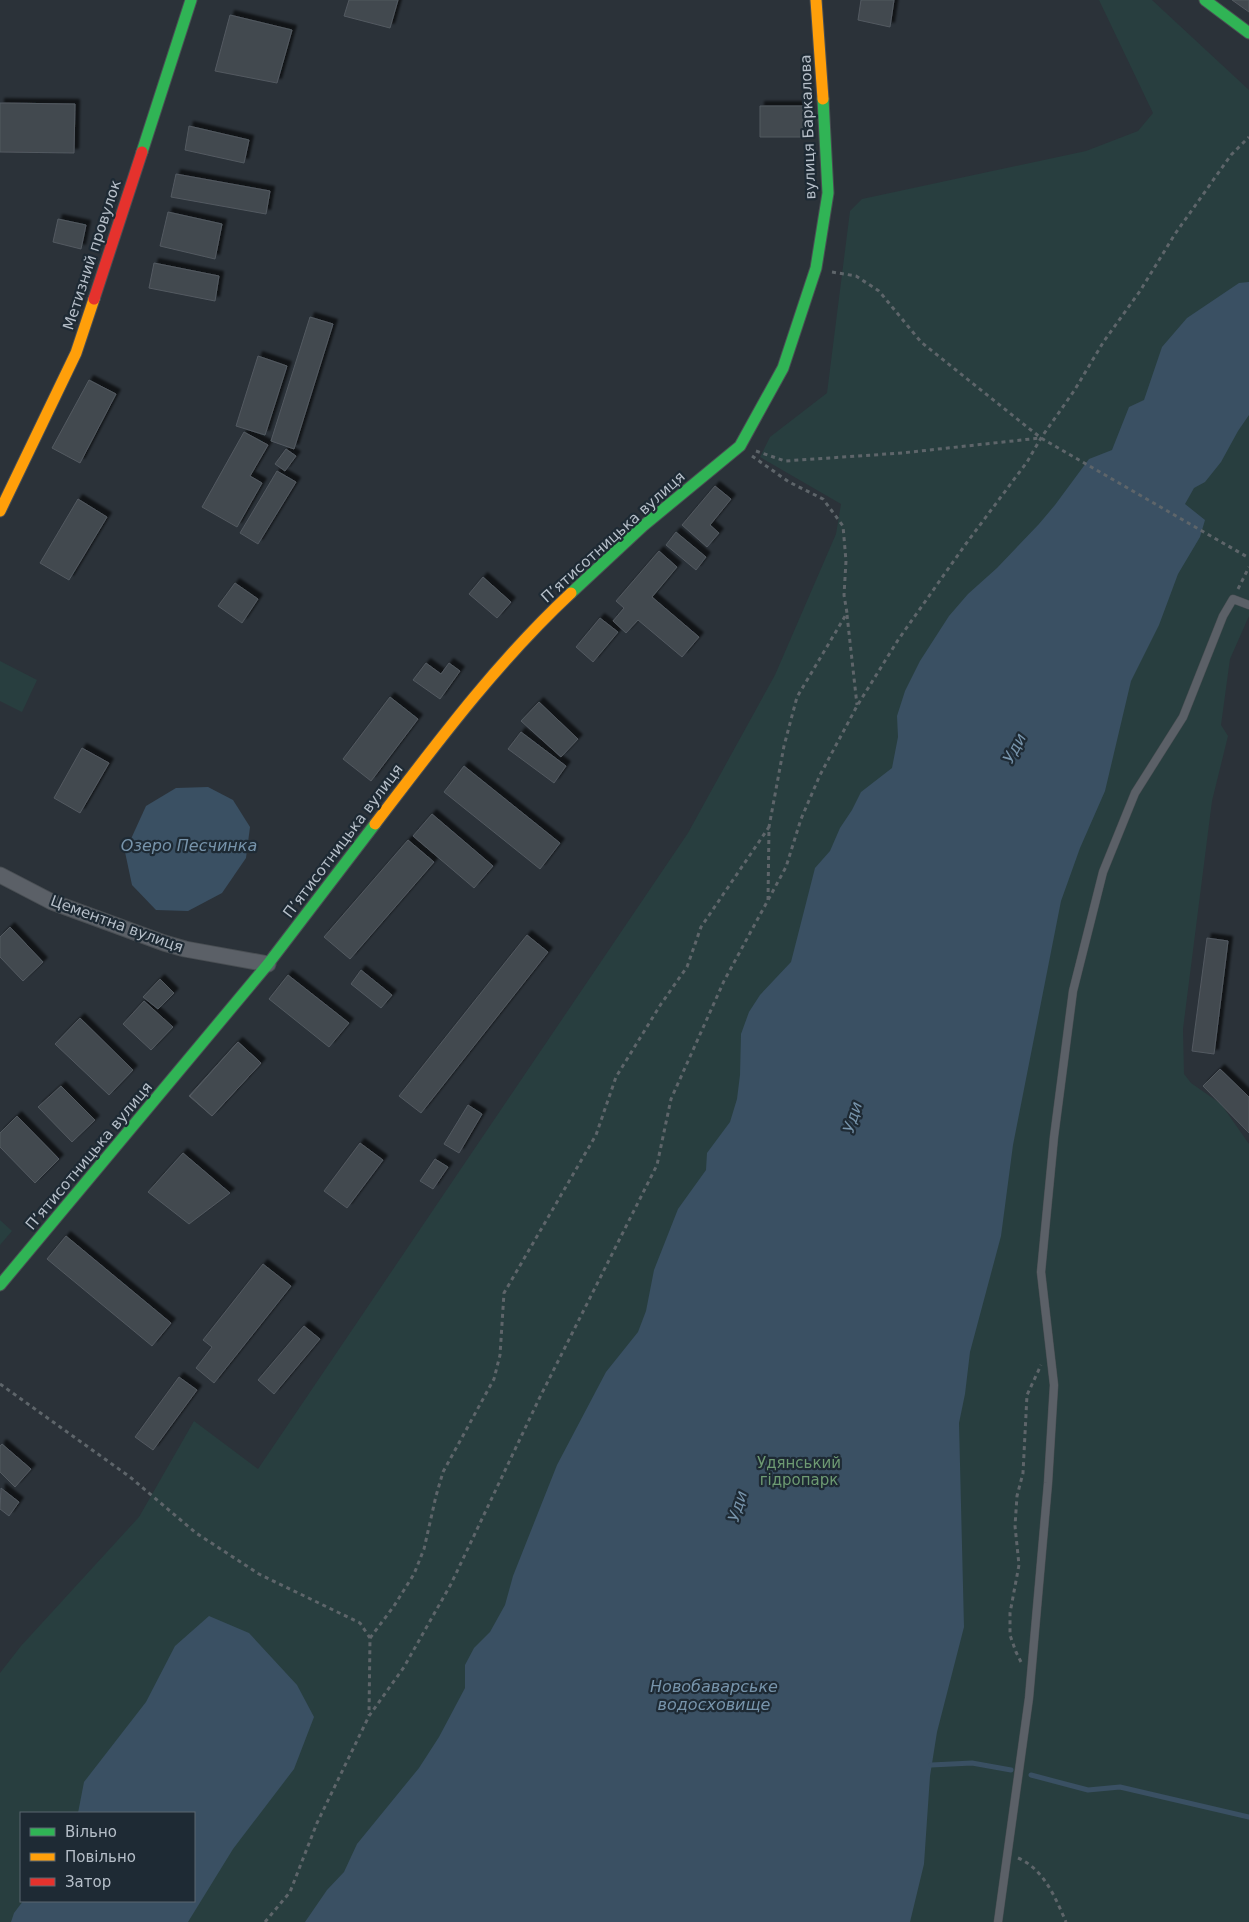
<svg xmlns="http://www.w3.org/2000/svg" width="1249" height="1922" font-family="'DejaVu Sans',sans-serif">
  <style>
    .green { fill: #283e3f; fill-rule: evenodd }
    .water { fill: #3a5063 }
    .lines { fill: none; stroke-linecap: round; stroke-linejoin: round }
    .stream { stroke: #3a5063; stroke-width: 5 }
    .building { fill: #43494f; stroke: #535a61; filter: url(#shadow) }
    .lane-casing { stroke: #494e53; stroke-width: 9 }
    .street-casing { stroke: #494e53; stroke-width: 17 }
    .fast-casing { stroke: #494e53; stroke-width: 13 }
    .slow-casing { stroke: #494e53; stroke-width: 13 }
    .jam-casing { stroke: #494e53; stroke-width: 13 }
    .path { stroke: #5e656a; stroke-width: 3; stroke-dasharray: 4 4; stroke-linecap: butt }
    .lane { stroke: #5b6067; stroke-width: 8 }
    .street { stroke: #5b6067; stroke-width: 15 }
    .fast { stroke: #30b455; stroke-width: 11 }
    .slow { stroke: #ff9f0a; stroke-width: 11 }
    .jam { stroke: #e5322d; stroke-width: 11 }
    .labels { text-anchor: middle; stroke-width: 4.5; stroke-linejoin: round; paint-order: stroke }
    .street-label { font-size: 15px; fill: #b6bfc9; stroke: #1e2a34 }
    .park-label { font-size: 15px; fill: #6d9a72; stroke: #1e2a34 }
    .water-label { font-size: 16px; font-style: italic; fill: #7794ab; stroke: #1e2a34 }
  </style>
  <defs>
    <filter id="shadow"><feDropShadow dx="4.5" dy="-4.5" stdDeviation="1" flood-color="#0009"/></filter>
  </defs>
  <rect width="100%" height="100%" fill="#2b3239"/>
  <g class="green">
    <path d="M1099,0H1152L1249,90V616L1230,659L1221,725L1228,736L1212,801L1183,1029L1184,1074L1191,1083L1221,1104L1249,1144V1922H0V1673L21,1646L139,1517L194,1421L258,1469L688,833L775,675L836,534L841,504L760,457L770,437L827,393L850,211L862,199L1086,151L1138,131L1153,113ZM21,1813H194V1901H21Z"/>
    <polygon points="0,661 37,680 22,712 0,701"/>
    <polygon points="0,1220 12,1231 0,1245"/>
  </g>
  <g class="water">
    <polygon points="1249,282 1249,415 1238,431 1221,462 1205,482 1194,488 1185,504 1205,520 1200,537 1178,574 1159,625 1131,681 1105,791 1080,848 1061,901 1013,1145 1001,1236 970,1352 965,1394 959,1423 964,1627 937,1732 930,1776 924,1864 910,1922 305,1922 327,1890 344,1872 357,1844 419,1768 439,1737 465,1688 465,1665 474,1648 490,1632 505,1605 513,1576 557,1465 606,1372 638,1332 646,1311 654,1270 678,1209 706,1170 707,1153 730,1122 737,1099 740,1075 741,1034 749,1012 760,995 791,962 815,868 830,851 840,828 852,810 861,792 892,768 898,737 897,716 905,691 920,661 949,616 968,594 997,568 1039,524 1055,505 1089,459 1112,450 1129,407 1144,400 1162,347 1187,318 1239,283"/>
    <polygon points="208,787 233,800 250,827 246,858 222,893 188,911 156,910 132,885 125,852 146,806 176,788"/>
    <polygon points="209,1616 249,1633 297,1685 314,1717 294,1769 233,1849 188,1922 11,1922 14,1913 23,1901 194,1901 194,1813 78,1813 84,1782 146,1702 175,1646"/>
  </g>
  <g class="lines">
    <g class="stream">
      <polyline points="931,1765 972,1763 1011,1770"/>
      <polyline points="1031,1775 1088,1790 1120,1787 1249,1817"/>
    </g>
  </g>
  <g class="building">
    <polygon points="349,0 398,0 390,28 344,16"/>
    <polygon points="861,0 894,0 890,27 858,20"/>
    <polygon points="1232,0 1249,0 1249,12"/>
    <polygon points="230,15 292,30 277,83 215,71"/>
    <polygon points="0,103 75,104 74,153 0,152"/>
    <polygon points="760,106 807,106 808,137 760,137"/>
    <polygon points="189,126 249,140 244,163 185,150"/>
    <polygon points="176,174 270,191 266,214 171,197"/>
    <polygon points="168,212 222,224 215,259 160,246"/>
    <polygon points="58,219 86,225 81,249 53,242"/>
    <polygon points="154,263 219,276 215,301 149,288"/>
    <polygon points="310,317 333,324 294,449 271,441"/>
    <polygon points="258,356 287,366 265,435 236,426"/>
    <polygon points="89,380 116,394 80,463 52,448"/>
    <polygon points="244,432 268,445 250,476 262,483 237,527 202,507"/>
    <polygon points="286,449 296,456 285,471 275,464"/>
    <polygon points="277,471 296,482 258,544 240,533"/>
    <polygon points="715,486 731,499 710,525 719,533 707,547 682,525"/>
    <polygon points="78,499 107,517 69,580 40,563"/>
    <polygon points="676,532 706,557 696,570 666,545"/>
    <polygon points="659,551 677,567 652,597 699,637 682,657 638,620 626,633 613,621 624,608 616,601"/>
    <polygon points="483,577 511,602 497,618 469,594"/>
    <polygon points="235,583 258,599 242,623 218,606"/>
    <polygon points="600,618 618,632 593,662 576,647"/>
    <polygon points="426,663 441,674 449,663 460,671 440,699 413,680"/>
    <polygon points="390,697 418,719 371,781 343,759"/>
    <polygon points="539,702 578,739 561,757 521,721"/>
    <polygon points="521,732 566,766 554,783 508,749"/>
    <polygon points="82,748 109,763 80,813 54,798"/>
    <polygon points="464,766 560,843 540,869 444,792"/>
    <polygon points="432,814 493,866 474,888 413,836"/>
    <polygon points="408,840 434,862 350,959 324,937"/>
    <polygon points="10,927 43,962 23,981 0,957 0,937"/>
    <polygon points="527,935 548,952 421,1113 399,1096"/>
    <polygon points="1207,938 1228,941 1214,1054 1192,1051"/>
    <polygon points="361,970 392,995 381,1008 351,984"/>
    <polygon points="288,975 349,1023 329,1047 269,999"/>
    <polygon points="160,979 174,993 158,1009 143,997"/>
    <polygon points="144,1001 173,1027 151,1050 123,1024"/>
    <polygon points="80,1018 133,1070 109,1095 55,1044"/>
    <polygon points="238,1042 261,1063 212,1116 189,1096"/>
    <polygon points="238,1042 261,1063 212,1116 190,1096"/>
    <polygon points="1220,1069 1249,1097 1249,1133 1203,1086"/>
    <polygon points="61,1086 95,1120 72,1142 38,1107"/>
    <polygon points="468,1105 482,1114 459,1153 444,1144"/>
    <polygon points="17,1116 59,1159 35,1183 0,1147 0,1133"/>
    <polygon points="360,1143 383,1160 347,1208 324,1191"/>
    <polygon points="183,1153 230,1193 189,1224 148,1192"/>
    <polygon points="435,1159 448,1167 433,1189 420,1181"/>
    <polygon points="66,1236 171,1323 152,1346 47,1259"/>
    <polygon points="263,1264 291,1286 214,1383 196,1368 212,1347 203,1340"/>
    <polygon points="304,1326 320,1339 274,1394 258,1380"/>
    <polygon points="179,1377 197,1390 153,1450 135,1437"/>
    <polygon points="2,1444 31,1469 15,1487 0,1472 0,1446"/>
    <polygon points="1,1488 19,1502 9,1516 0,1509"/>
  </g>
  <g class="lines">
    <g class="lane-casing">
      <polyline id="lane" points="998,1922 1029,1698 1048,1483 1054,1385 1041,1272 1054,1137 1073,991 1103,872 1135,793 1183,717 1223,616 1233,599 1249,605"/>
    </g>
    <g class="street-casing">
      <polyline id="street" points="0,875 52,902 164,943 185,949 268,964"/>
    </g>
    <g class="fast-casing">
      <g id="fast">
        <polyline points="1205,0 1249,33"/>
        <polyline points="142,152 191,0"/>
        <polyline points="571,593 643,526 740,446 783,368 816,268 828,193 823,99"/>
        <polyline points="0,1285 268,964 375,824"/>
      </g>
    </g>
    <g class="slow-casing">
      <g id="slow">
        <polyline points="816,0 823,99"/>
        <polyline points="0,511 76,353 94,299"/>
        <path d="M375,824C436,744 497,662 571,593"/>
      </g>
    </g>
    <g class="jam-casing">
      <polyline id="jam" points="94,299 142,152"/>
    </g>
    <g class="path">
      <polyline points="832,272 856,276 879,291 921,342 1041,438 1249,558"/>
      <polyline points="756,451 785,461 902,453 1040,438"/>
      <polyline points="752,456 789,482 823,499 843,526 846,561 844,595 847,613 797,697 784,746 769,827 768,901"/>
      <polyline points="1238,589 1249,567"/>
      <polyline points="847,615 857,705"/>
      <polyline points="0,1384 130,1477 196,1533 259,1574 360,1623 370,1638 369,1715"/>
      <polyline points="370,1638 394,1606 414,1574 424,1549 436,1496 443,1472 494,1379 500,1355 504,1293 596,1135 616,1077 661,1004 687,967 701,927 769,827"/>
      <polyline points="1021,1662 1016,1652 1010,1635 1010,1613 1019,1565 1015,1526 1017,1496 1023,1473 1027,1395 1041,1365"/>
      <path d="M1018,1858C1044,1869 1056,1899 1066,1922"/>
      <polyline points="265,1922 290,1892 317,1823 369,1716 404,1667 451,1584 539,1399 657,1165 671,1099 724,981 786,867 801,819 820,775 857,706 898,640 965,545 1027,462 1041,438 1074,391 1104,341 1140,291 1175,234 1231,155 1249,137"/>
    </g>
    <use href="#lane" class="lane"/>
    <use href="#street" class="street"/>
    <use href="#fast" class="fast"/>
    <use href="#slow" class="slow"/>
    <use href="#jam" class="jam"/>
  </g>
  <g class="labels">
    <g class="street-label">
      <text transform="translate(808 127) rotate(-92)" y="5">вулиця Баркалова</text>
      <text transform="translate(92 255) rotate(-72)" y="5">Метизний провулок</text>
      <text transform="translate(613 537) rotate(-42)" y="5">П’ятисотницька вулиця</text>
      <text transform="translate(343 841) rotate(-53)" y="5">П’ятисотницька вулиця</text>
      <text transform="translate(117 924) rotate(20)" y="5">Цементна вулиця</text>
      <text transform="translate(89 1156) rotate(-50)" y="5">П’ятисотницька вулиця</text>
    </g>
    <g class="park-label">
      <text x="799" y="1468">Удянський<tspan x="799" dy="17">гідропарк</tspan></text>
    </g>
    <g class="water-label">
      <text transform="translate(1014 748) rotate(-62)" y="6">Уди</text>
      <text x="189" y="851">Озеро Песчинка</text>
      <text transform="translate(852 1117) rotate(-73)" y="6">Уди</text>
      <text transform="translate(737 1506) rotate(-73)" y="6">Уди</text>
      <text x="714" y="1692">Новобаварське<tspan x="714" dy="18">водосховище</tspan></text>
    </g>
  </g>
  <rect x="20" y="1812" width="175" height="90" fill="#1e2a34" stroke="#5b6670"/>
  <rect x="30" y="1828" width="25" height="8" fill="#30b455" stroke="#5b6670"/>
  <text x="65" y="1837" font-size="15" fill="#b6bfc9">Вільно</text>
  <rect x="30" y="1853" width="25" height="8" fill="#ff9f0a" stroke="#5b6670"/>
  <text x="65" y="1862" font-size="15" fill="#b6bfc9">Повільно</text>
  <rect x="30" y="1878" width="25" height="8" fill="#e5322d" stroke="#5b6670"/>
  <text x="65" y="1887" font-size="15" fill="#b6bfc9">Затор</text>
</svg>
